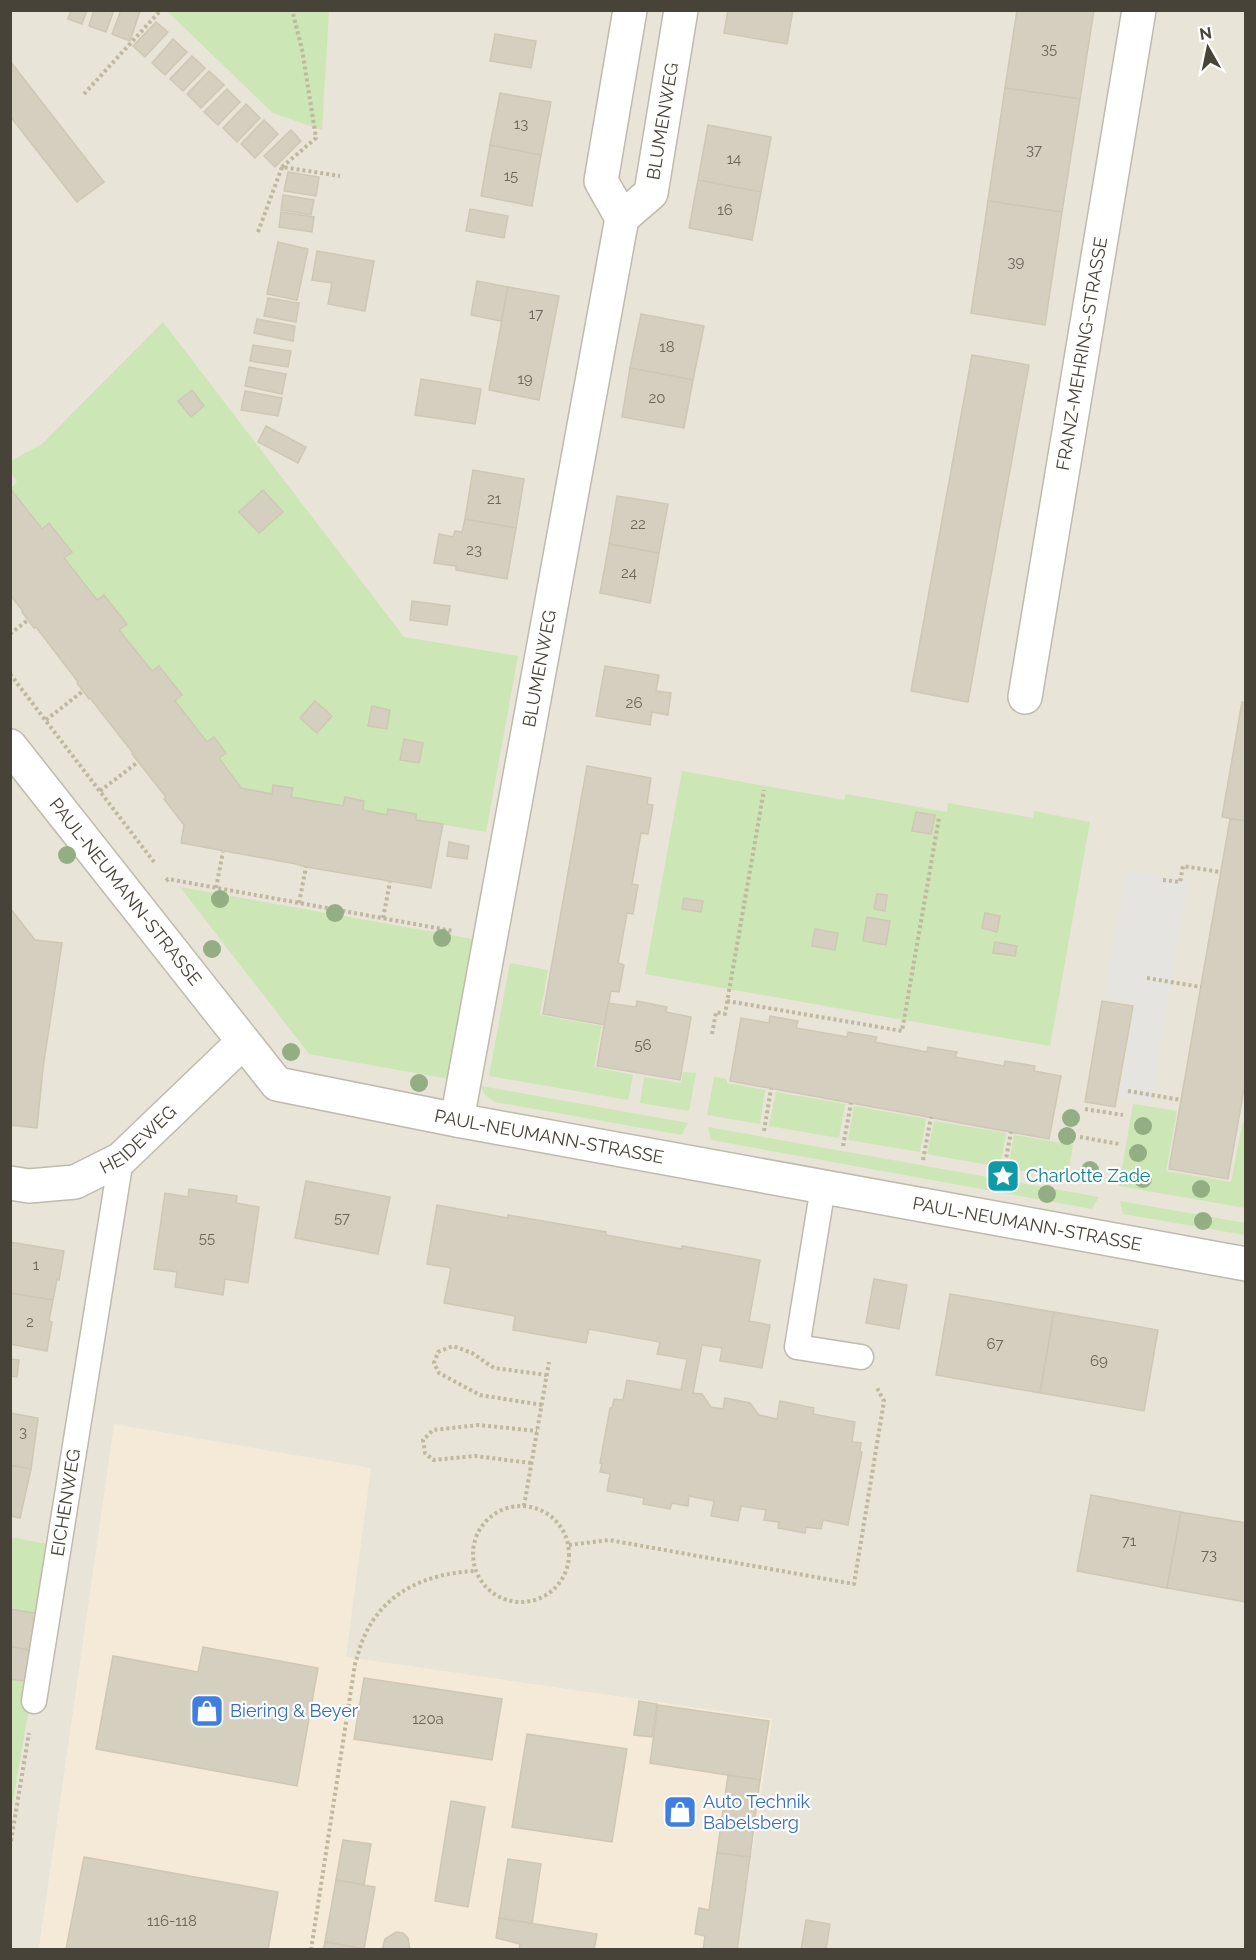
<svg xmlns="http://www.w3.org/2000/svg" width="1256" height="1960" font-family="Raleway,sans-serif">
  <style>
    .residential { fill: #e8e4d8 }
    .commercial { fill: #f4ead7 }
    .green { fill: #cce6b5 }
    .parking { fill: #e6e4e1 }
    .building { fill: #d5cfc0; stroke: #cfc7b3; stroke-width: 1.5 }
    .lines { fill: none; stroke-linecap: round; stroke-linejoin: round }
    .lane-casing { stroke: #bfbaad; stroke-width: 27 }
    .street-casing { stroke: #bfbaad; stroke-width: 36 }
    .path { stroke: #c0b79f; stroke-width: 4; stroke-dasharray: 3 3; stroke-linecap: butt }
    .lane { stroke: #fff; stroke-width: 24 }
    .street { stroke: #fff; stroke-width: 33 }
    .tree { fill: #93ae83 }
    .labels { text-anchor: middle; stroke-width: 4.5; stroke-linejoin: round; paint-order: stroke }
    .number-label { font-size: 15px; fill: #6b665a }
    .street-label { font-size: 18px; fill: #484338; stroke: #fff }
    .culture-label { font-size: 18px; fill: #0d838f; stroke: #fff; text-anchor: start }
    .shop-label { font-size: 18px; fill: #366cbe; stroke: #fff; text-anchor: start }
  </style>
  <rect width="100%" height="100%" fill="#f4f2ea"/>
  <polygon class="residential" points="11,11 1245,11 1245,1949 737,1949 772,1719 345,1657 346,1650 115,1424 39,1949 11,1950"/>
  <polygon class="commercial" points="114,1424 371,1468 346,1657 772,1719 737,1949 39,1950"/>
  <g class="green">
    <polygon points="167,11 329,11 322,130 273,113"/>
    <polygon points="163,322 404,637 518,656 486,832 416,820 416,814 389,809 387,815 363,810 364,801 345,798 343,806 291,797 292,788 274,785 272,794 241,788 219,758 226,753 214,737 207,742 175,701 182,695 160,666 152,671 119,630 127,624 104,595 97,600 64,558 71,552 49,523 42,529 11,488 17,482 11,473 11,461 42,444"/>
    <polygon points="682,771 844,800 846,794 947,812 948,803 1033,818 1034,811 1090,822 1050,1046 645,974"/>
    <polygon points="180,887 473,939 449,1079 309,1054"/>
    <polygon points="510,963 548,970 540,1015 602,1026 594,1067 633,1075 628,1100 489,1076"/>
    <polygon points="683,1072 696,1073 689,1111 640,1103 644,1077 681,1083"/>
    <polygon points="714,1077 727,1079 727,1083 765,1090 760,1124 707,1115"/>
    <polygon points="481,1086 688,1123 682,1135 495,1102 485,1095"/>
    <polygon points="776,1092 845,1104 839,1138 769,1126"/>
    <polygon points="1133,1104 1177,1111 1166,1171 1231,1182 1243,1121 1245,1122 1245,1208 1119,1186"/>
    <polygon points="854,1106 926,1119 920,1152 848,1140"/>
    <polygon points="934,1121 1006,1133 1000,1167 927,1154"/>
    <polygon points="708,1127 1099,1197 1092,1209 711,1140"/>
    <polygon points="1014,1135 1073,1145 1067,1179 1008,1168"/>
    <polygon points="1120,1201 1245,1223 1245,1235 1123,1214"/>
    <polygon points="11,1537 57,1546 11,1812"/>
  </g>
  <polygon class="parking" points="1126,871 1188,882 1151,1102 1119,1096 1135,1003 1104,998"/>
  <g class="building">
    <polygon points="71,10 87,10 82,24 68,19"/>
    <polygon points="94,10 114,10 106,32 89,26"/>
    <polygon points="121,10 140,11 130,41 112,34"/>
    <polygon points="728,10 793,10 787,44 724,33"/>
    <polygon points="1017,10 1094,10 1080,99 1005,88"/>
    <polygon points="156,22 168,32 145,57 133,46"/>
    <polygon points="495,34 536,41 531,68 490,61"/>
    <polygon points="173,39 187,52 165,75 152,63"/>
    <polygon points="192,56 205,68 183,91 170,79"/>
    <polygon points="10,61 104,182 77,202 10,116"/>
    <polygon points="209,71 224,85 201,108 187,94"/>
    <polygon points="1005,88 1080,99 1062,212 988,201"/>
    <polygon points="227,89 240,102 218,125 204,112"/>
    <polygon points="500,93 551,102 541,155 490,145"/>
    <polygon points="246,104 260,118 237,142 223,128"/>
    <polygon points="264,120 278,134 255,158 241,144"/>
    <polygon points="708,125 771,137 761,192 698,180"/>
    <polygon points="291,130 301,141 275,167 264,156"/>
    <polygon points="490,145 541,155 532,206 481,196"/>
    <polygon points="288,172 319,177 316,196 284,191"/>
    <polygon points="698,180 761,192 752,240 689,228"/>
    <polygon points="283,195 314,200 311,215 281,210"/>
    <polygon points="988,201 1062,212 1045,325 971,313"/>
    <polygon points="470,209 508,216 504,238 466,231"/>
    <polygon points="281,212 314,217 312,232 279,227"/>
    <polygon points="278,242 308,249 297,300 267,294"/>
    <polygon points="317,251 374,261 365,311 328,304 332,283 312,280"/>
    <polygon points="477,281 508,287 501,321 471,315"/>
    <polygon points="508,287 559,296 539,400 489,390"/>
    <polygon points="268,298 299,303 296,322 264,316"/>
    <polygon points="641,314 704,326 693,380 630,368"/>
    <polygon points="257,319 295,326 293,341 254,333"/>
    <polygon points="253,345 291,351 288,367 250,361"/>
    <polygon points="972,355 1029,365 968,702 911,691"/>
    <polygon points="249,367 286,374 282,394 245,386"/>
    <polygon points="630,368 693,380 684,428 622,417"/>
    <polygon points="421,379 481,389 475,424 415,415"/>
    <polygon points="192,390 204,406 191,417 178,401"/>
    <polygon points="245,391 282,398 278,416 241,410"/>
    <polygon points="266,426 306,447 298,463 258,442"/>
    <polygon points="473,470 524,479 516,528 465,519"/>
    <polygon points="10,488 42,529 49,523 72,552 64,558 97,600 104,595 127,624 119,630 152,671 159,666 182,695 175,701 207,742 214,737 226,753 219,758 241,788 272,794 273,785 293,788 291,797 343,806 345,797 364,801 363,810 387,815 388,809 416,814 416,820 443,824 431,888 306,867 296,864 181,843 184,825 164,799 166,797 132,754 133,753 90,698 89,699 77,683 78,682 36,627 34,628 22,612 23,611 10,595"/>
    <polygon points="263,490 283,512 259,533 239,512"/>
    <polygon points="617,496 668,504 659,553 609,544"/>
    <polygon points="465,519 516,528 507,579 456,570 456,566 434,563 439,534 453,537 455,531 462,532"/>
    <polygon points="609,544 659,553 650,603 600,593"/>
    <polygon points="412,601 450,606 447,625 410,620"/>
    <polygon points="605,666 659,675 656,691 671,693 668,715 652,712 650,725 596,716"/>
    <polygon points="315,701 332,716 317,733 300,718"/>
    <polygon points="1242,702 1246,703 1246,821 1222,817"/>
    <polygon points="372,706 390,710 387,729 368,726"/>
    <polygon points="404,739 423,743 419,763 400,760"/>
    <polygon points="587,766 651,778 647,804 653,805 648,834 641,833 632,884 638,885 633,914 627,913 618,963 624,965 619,992 611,991 605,1025 543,1014"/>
    <polygon points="916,812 935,815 931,834 912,831"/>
    <polygon points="1230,819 1246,821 1246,1078 1228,1179 1169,1169"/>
    <polygon points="449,842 469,846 467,859 447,856"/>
    <polygon points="877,894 887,895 885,911 874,909"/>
    <polygon points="684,898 703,901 701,912 682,909"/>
    <polygon points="10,908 35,940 62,943 43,1068 37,1128 10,1125"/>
    <polygon points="985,913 1000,916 997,932 982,928"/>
    <polygon points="867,917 890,921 886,945 863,941"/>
    <polygon points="815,929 838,933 835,950 812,946"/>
    <polygon points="995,942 1017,946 1015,956 993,953"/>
    <polygon points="637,1001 667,1007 666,1012 691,1017 680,1080 597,1066 608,1003 636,1007"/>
    <polygon points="1102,1001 1133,1006 1115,1107 1085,1102"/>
    <polygon points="770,1016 798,1021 796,1028 847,1037 848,1032 877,1037 875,1042 927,1052 928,1047 957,1052 955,1057 1004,1066 1005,1061 1035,1066 1034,1071 1061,1076 1049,1139 730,1081 741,1018 769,1023"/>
    <polygon points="306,1181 390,1197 378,1254 295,1238"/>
    <polygon points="189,1189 237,1196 236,1203 259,1207 248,1283 225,1279 223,1295 175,1287 177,1272 154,1269 165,1193 188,1197"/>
    <polygon points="437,1205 508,1218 508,1215 606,1232 606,1235 682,1249 682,1246 760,1260 749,1321 770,1325 762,1368 720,1361 722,1348 702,1345 693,1393 702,1394 711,1407 723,1409 725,1398 750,1403 759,1415 777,1419 780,1401 814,1408 813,1414 855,1422 852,1442 861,1443 860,1452 862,1452 848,1525 823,1520 821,1529 806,1527 805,1533 778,1528 779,1522 764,1520 766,1510 741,1506 738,1521 711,1516 714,1501 689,1496 688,1506 672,1503 670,1509 643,1504 644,1498 607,1491 610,1474 600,1472 602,1464 600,1463 610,1408 612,1408 614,1399 623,1400 627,1380 681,1390 687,1359 657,1354 660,1342 589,1329 586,1343 513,1330 515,1316 444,1303 451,1268 427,1264"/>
    <polygon points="10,1242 64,1251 59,1280 57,1279 53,1300 10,1293"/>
    <polygon points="874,1279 907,1285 899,1329 866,1323"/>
    <polygon points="10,1293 53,1300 49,1321 52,1322 47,1351 10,1344"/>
    <polygon points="950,1294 1054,1312 1040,1393 936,1375"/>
    <polygon points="1054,1312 1158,1330 1144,1411 1040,1393"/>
    <polygon points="10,1359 19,1360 17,1377 10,1376"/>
    <polygon points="10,1413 38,1418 31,1469 10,1465"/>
    <polygon points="10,1465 31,1469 20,1518 10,1516"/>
    <polygon points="1091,1495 1181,1512 1167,1588 1077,1571"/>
    <polygon points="1181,1512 1246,1523 1246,1602 1167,1588"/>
    <polygon points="10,1609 41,1614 36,1651 11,1647"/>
    <polygon points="11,1647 36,1651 31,1682 10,1679"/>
    <polygon points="203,1647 318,1668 297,1786 96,1749 113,1656 198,1672"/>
    <polygon points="364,1678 502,1699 492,1760 354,1739"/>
    <polygon points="639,1701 657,1704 652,1737 634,1735"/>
    <polygon points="658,1705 769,1721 760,1780 650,1763"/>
    <polygon points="527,1734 627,1749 612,1842 512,1827"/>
    <polygon points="728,1775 760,1780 750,1857 717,1853"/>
    <polygon points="451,1801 485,1807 468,1907 435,1901"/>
    <polygon points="343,1840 371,1844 364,1885 336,1880"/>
    <polygon points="717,1853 750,1857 737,1950 703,1950 705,1936 695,1934 699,1908 709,1910"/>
    <polygon points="84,1857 278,1892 268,1950 66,1949"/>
    <polygon points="508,1859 541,1864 532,1924 499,1918"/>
    <polygon points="336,1880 375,1887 364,1949 325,1942"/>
    <polygon points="499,1918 597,1934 594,1950 519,1950 520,1944 496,1938"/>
    <polygon points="806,1920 830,1924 826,1950 801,1950"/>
    <polygon points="396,1932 403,1933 408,1938 410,1950 382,1950 385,1939"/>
    <polygon points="325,1942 364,1949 365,1950 323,1950"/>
  </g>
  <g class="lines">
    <g class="lane-casing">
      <g id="lane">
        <polyline points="823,1187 797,1347 861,1357"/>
        <path id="s1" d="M34,1701L121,1159"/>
      </g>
    </g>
    <g class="street-casing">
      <g id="street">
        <path id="s2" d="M622,218L651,193L681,10"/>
        <path id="s3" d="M1025,697L1139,10"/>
        <path id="s4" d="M10,746L277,1084L457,1120L1246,1264"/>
        <path id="s5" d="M457,1120L622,218L601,181L630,10"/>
        <path id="s6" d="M10,1183L29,1186L75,1182L121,1159L243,1042"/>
      </g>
    </g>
    <g class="path">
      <polyline points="84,94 161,10"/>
      <polyline points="282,167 316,138 302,49 292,10"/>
      <polyline points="258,232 282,167 340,176"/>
      <polyline points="10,634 28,620"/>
      <polyline points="10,674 154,862"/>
      <polyline points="46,720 83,691"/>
      <polyline points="100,791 138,762"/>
      <polyline points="1163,880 1180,882 1183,866 1220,872"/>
      <polyline points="166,881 168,879 453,931"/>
      <polyline points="216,888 223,852"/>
      <polyline points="299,903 306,867"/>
      <polyline points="383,918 390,882"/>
      <polyline points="1147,978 1201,987"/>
      <polyline points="727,1001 902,1031 939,818"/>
      <polyline points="712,1034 716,1012 725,1014 764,790"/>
      <polyline points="1128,1091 1181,1100"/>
      <polyline points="1085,1109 1123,1115"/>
      <polyline points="764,1131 771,1089"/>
      <polyline points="1080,1137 1119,1144"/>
      <polyline points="843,1146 851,1103"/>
      <polyline points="923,1160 931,1117"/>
      <polyline points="1003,1175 1011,1132"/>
      <polyline points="542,1405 480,1395 439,1373 434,1363 438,1352 453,1346 472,1353 494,1368 547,1375"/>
      <polyline points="531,1463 475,1456 433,1460 425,1453 423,1440 433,1430 479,1425 537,1431"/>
      <circle cx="521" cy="1554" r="48"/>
      <polyline points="524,1506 549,1362"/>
      <polyline points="569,1545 609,1540 854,1584 884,1401 876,1386"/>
      <polyline points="10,1847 29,1733"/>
      <path d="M311,1950L355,1664C358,1655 360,1645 364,1637C384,1591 428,1573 476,1571"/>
    </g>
    <use href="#lane" class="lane"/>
    <use href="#street" class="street"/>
  </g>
  <g class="tree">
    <circle cx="67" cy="855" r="9"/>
    <circle cx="220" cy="899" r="9"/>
    <circle cx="335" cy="913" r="9"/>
    <circle cx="442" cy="938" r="9"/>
    <circle cx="212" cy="949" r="9"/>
    <circle cx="291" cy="1052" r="9"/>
    <circle cx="419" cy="1083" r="9"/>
    <circle cx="1071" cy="1118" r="9"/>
    <circle cx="1143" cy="1126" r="9"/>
    <circle cx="1067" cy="1136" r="9"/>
    <circle cx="1138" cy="1153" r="9"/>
    <circle cx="1090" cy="1170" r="9"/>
    <circle cx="1143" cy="1179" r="9"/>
    <circle cx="1201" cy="1189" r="9"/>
    <circle cx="1047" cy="1194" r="9"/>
    <circle cx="1203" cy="1221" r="9"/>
  </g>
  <defs>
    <g id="sight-square" transform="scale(1.725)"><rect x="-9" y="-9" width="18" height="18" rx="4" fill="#0f9aa8" stroke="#fff"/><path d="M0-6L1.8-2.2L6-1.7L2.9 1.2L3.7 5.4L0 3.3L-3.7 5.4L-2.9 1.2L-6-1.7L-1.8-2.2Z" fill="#fff"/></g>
    <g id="shop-square" transform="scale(1.725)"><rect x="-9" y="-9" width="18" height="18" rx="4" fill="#3f7fe0" stroke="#fff"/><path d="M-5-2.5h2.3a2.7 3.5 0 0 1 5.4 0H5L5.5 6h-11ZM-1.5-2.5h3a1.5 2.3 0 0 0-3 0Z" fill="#fff"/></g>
  </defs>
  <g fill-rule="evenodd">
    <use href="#sight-square" x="1003" y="1176"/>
    <use href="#shop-square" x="207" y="1711"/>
    <use href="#shop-square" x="680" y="1812"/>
  </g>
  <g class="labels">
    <g class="number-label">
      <text x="1049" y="54">35</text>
      <text x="521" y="129">13</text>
      <text x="1034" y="155">37</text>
      <text x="734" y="164">14</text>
      <text x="511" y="181">15</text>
      <text x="725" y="215">16</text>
      <text x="1016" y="267">39</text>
      <text x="536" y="319">17</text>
      <text x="667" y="352">18</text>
      <text x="525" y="384">19</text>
      <text x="657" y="403">20</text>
      <text x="494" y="504">21</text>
      <text x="638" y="529">22</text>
      <text x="474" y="555">23</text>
      <text x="629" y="578">24</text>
      <text x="634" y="708">26</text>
      <text x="643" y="1050">56</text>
      <text x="342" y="1223">57</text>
      <text x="207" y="1243">55</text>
      <text x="36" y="1270">1</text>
      <text x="30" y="1327">2</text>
      <text x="995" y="1349">67</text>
      <text x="1099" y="1366">69</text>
      <text x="23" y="1437">3</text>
      <text x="1129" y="1546">71</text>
      <text x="1209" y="1560">73</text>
      <text x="428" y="1724">120a</text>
      <text x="172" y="1926">116-118</text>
    </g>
    <g class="street-label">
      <text dy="6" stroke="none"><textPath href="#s2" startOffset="111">BLUMENWEG</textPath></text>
      <text dy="6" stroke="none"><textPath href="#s3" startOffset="348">FRANZ-MEHRING-STRASSE</textPath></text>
      <text dy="6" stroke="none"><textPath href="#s5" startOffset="459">BLUMENWEG</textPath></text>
      <text dy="6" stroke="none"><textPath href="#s4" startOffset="186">PAUL-NEUMANN-STRASSE</textPath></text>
      <text dy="6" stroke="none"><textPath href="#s6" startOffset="142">HEIDEWEG</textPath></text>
      <text dy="6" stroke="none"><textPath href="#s4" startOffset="708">PAUL-NEUMANN-STRASSE</textPath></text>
      <text dy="6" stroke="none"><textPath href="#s4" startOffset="1194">PAUL-NEUMANN-STRASSE</textPath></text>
      <text dy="6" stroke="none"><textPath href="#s1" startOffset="201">EICHENWEG</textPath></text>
    </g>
    <g class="culture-label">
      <text x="1026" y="1182">Charlotte Zade</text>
    </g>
    <g class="shop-label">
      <text x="230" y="1717">Biering &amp; Beyer</text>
      <text x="703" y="1808">Auto Technik<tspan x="703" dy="21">Babelsberg</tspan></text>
    </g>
  </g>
  <rect width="1256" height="1960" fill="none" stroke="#484338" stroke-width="24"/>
  <g transform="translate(1208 48) rotate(351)" stroke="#ffffff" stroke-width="4.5" paint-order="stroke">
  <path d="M0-4.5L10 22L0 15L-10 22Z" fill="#484338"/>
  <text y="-9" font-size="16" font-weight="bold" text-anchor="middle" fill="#484338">N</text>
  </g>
</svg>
